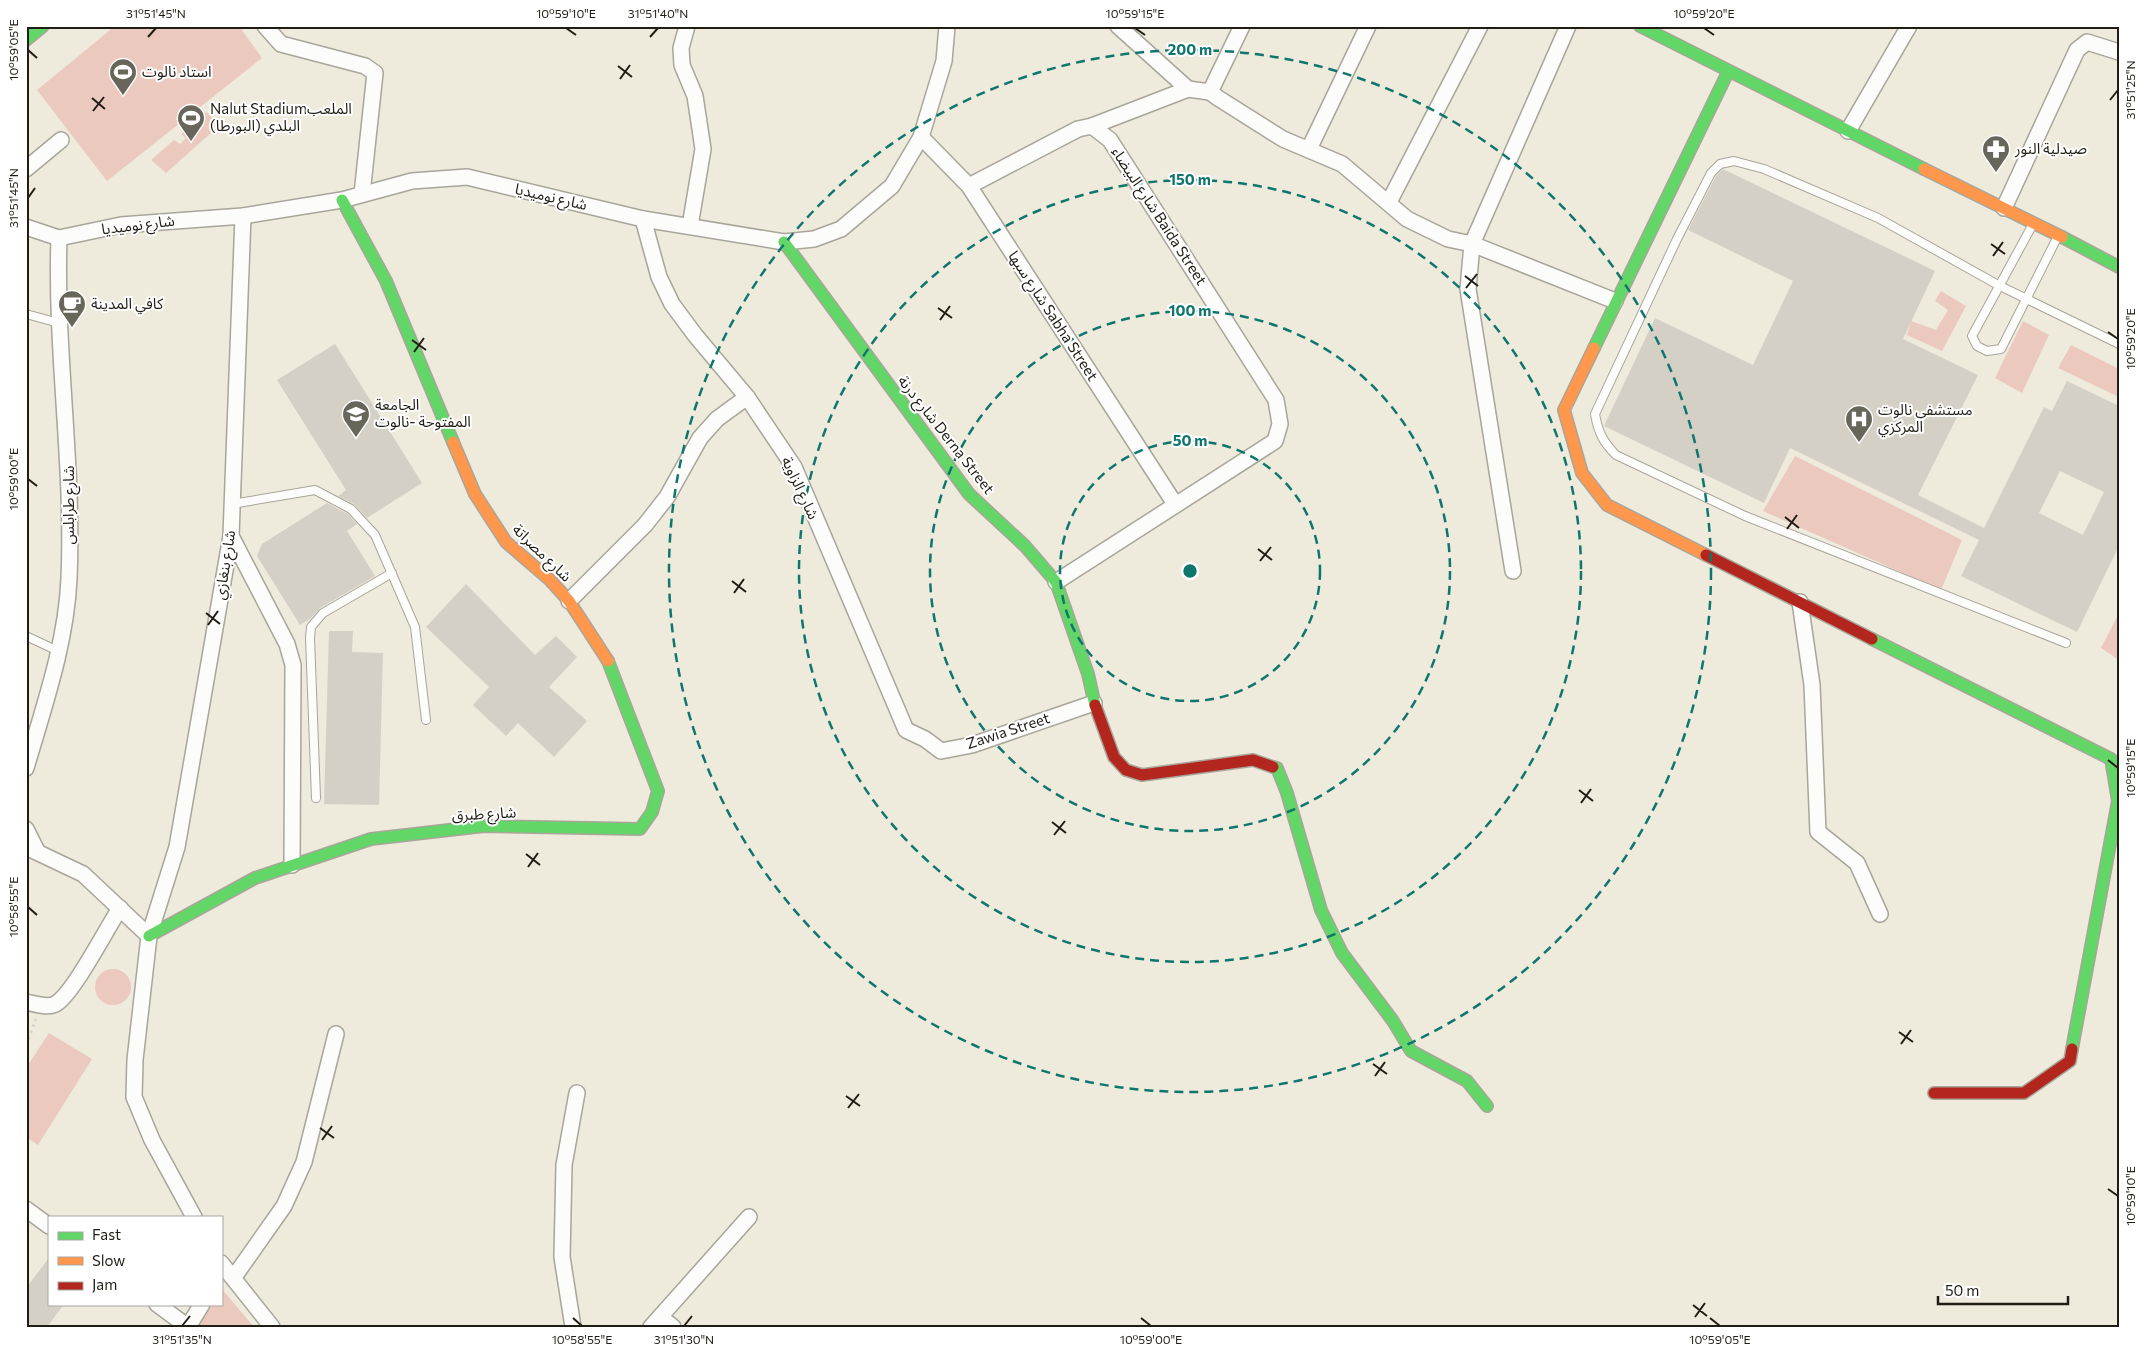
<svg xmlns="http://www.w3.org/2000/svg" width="2145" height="1353" font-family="Commissioner,'Noto Sans Arabic',sans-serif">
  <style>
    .green { fill: #ecc9bf }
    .building { fill: #d5d0c6; fill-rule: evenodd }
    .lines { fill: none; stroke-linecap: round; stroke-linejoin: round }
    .lane-casing { stroke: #a8a59a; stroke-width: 10 }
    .street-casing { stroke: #a8a59a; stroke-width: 18 }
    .fast-casing { stroke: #a8a59a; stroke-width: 14 }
    .slow-casing { stroke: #a8a59a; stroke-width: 14 }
    .jam-casing { stroke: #a8a59a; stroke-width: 14 }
    .path { stroke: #d4d4d0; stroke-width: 3; stroke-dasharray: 2.5 4; stroke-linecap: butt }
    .lane { stroke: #fcfcfa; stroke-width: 8 }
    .street { stroke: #fcfcfa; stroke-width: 15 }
    .fast { stroke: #63d668; stroke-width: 11 }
    .slow { stroke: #ff974d; stroke-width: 11 }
    .jam { stroke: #b3261e; stroke-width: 11 }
    .ticks { fill: none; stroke: #201d14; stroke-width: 2 }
    .ring { fill: none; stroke: #0f766e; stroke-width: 2.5; stroke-dasharray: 9 6 }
    .labels { text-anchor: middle; stroke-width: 4; stroke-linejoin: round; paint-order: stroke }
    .poi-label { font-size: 15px; fill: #201d14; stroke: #fff; text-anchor: start }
    .street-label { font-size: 15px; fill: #201d14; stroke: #fff }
    .centre { fill: #0f766e; stroke: #fff; stroke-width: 2.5 }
    .ring-label { font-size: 15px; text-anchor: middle; font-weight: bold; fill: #0f766e; stroke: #fff; stroke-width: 4; stroke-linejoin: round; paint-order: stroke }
    .neatline { fill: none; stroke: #201d14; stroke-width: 2 }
    .ticks-label { font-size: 12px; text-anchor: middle; fill: #201d14 }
  </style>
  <rect width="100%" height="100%" fill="#eeeadc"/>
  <g class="green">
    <polygon points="115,26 239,26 262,58 107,181 37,90"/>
    <polygon points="206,112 221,124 166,173 151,160 174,140 180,144 186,138 181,134"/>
    <polygon points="1941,291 1966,306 1942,351 1907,335 1911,321 1936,330 1948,310 1935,301"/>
    <polygon points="2023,321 2049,335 2022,393 1995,378"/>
    <polygon points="2071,345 2119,369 2119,397 2058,368"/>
    <polygon points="1795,456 1962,540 1941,590 1763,511"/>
    <polygon points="2119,613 2119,660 2101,648"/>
    <circle cx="113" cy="987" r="18"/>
    <polygon points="49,1033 92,1059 38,1145 26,1137 26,1068"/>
    <polygon points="221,1288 254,1327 194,1327 206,1304 221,1304"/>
  </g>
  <g class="building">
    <path d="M1723,169L1935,271L1903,339L1978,375L1918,495L1984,528L2044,407L2052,411L2067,381L2119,406V546L2077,632L1961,576L1979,540L1790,448L1764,503L1604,426L1655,318L1753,365L1793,281L1688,230L1716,176ZM2060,471L2104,492L2083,535L2039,513Z"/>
    <polygon points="335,344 422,483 367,518 354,504 338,496 346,490 277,380"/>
    <polygon points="327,503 348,514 357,524 347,531 375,576 320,608 311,618 300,625 257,556 262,544"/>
    <polygon points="466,584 535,655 556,636 577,657 549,687 587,721 554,757 518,723 506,736 473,705 489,687 426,627"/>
    <polygon points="329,631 353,631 352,652 383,653 379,805 324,804"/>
    <polygon points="49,1258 49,1304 64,1304 47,1327 26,1327 26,1288"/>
  </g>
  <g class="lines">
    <g class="lane-casing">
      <g id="lane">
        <polyline points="2033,224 1972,336 1977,346 1987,351 2001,349 2057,238"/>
        <polyline points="26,314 59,323"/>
        <polyline points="232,504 315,490 351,509 375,535 415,627 426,720"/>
        <polyline points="26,636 60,652"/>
        <path d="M2066,643L1745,516L1616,455C1603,442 1598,432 1595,414L1677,239L1711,173L1720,164L1734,161L1764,169L1878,218L2000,286L2119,344"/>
        <polyline points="316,798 310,638 311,627 323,613 392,573"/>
      </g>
    </g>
    <g class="street-casing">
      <g id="street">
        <polyline points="265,26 281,44 365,66 375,73 362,194"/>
        <polyline points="687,26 681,48 682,65 695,96 703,149 690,226"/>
        <polyline points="1118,26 1188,89"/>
        <polyline points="1242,26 1210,92 1218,98 1283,139 1342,164 1407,219 1448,239 1472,244 1615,301"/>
        <polyline points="1092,126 1188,89 1210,92"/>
        <polyline points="1848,131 1909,26"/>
        <polyline points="921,137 969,186 1175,504"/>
        <polyline points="1309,149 1368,26"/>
        <polyline points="26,169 61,140"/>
        <polyline points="969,186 1078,129 1092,126 1110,140 1276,400 1280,424 1275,441 1056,582"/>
        <polyline points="1389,202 1480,26"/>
        <polyline points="2004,208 2077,50 2087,42 2119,52"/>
        <polyline points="643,219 659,277 672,304 695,335 747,397 794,467 906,730 925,739 941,751 972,745 1094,703"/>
        <polyline points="26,227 59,238 121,225 243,216 342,200 412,181 467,177 643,219 784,242 814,239 841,229 892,186 921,137 944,61 947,26"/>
        <polyline points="231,536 287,644 293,665 292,865"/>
        <polyline points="1513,571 1468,289 1472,244 1568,26"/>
        <polyline points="569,601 645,525 667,497 700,438 717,419 747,397"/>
        <polyline points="1800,602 1812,685 1818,832 1857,863 1880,914"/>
        <path d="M26,768C44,706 66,644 69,579C74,465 55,352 59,238"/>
        <polyline points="26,829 37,851"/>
        <polyline points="26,847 83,874 149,936"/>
        <path d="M26,1002C35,1004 49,1009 57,1003C75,990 106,930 120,908"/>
        <polyline points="26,1209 49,1226"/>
        <polyline points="194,1217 152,1140 134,1097 135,1060 149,936 177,847 231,536 243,216"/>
        <polyline points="221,1263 272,1327"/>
        <polyline points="234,1277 284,1206 304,1162 336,1034"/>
        <polyline points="157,1304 188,1327"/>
        <polyline points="660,1317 673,1327"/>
        <polyline points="188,1327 202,1304"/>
        <polyline points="573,1327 562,1257 564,1165 577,1093"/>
        <polyline points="651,1327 749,1217"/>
      </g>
    </g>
    <g class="fast-casing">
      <g id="fast">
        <polyline points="1640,26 1924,169"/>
        <polyline points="26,40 43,26"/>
        <polyline points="342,200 386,281 453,442"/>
        <polyline points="2062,237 2119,267"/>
        <polyline points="784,242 969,494 1025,546 1056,582 1088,674 1095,705"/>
        <polyline points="1594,348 1728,72"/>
        <polyline points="1872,639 2111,759 2118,801 2072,1049"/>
        <polyline points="1273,767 1277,768 1287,793 1321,910 1342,953 1393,1021 1411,1051 1467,1081 1487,1106"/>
        <polyline points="149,936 255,878 371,839 484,826 640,829 652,812 658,791 608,661"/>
      </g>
    </g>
    <g class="slow-casing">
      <g id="slow">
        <polyline points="1924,169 2062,237"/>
        <polyline points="1594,348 1564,410 1582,473 1607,505 1706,555"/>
        <polyline points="453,442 475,494 506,542 550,580 569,601 608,661"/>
      </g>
    </g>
    <g class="jam-casing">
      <g id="jam">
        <polyline points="1706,555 1872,639"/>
        <polyline points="1095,705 1114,757 1126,770 1142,775 1253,760 1273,767"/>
        <polyline points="1934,1093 2024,1093 2070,1061 2072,1049"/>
      </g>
    </g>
    <polyline class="path" points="26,1045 36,1019"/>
    <use href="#lane" class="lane"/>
    <use href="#street" class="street"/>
    <use href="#fast" class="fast"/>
    <use href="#slow" class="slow"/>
    <use href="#jam" class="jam"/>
  </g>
  <path class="ticks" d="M566,28L576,35M1135,28L1145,35M1704,28L1714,35M148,37L156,28M650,37L658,28M28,50L37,58M618,66L632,77M620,79L630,65M92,98L105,109M2110,100L2118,90M93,111L104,97M28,198L35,188M1991,244L2005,254M1993,256L2003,242M1465,276L1478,286M1466,288L1477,274M938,308L952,318M940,320L950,306M2108,332L2118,339M412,340L426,350M414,352L424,338M28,479L37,486M1785,517L1799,528M1787,529L1797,515M1258,549L1272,560M1260,561L1271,547M732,581L746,592M734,593L744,579M206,613L220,624M208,625L218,611M2108,760L2118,768M1579,790L1593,801M1581,803L1591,789M1052,822L1066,833M1054,835L1065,821M526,854L540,865M528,867L538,853M28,907L37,915M1899,1032L1913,1042M1901,1044L1911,1030M1373,1064L1387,1074M1375,1076L1385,1062M846,1096L860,1106M848,1108L859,1094M320,1128L334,1138M322,1140L332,1126M2108,1189L2118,1196M1693,1305L1707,1316M1695,1317L1705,1303M573,1318L582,1326M1141,1318L1151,1326M1710,1318L1720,1326M182,1326L190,1316M684,1326L692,1316"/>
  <g class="ring">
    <circle cx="1190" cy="571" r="130"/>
    <circle cx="1190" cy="571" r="260"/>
    <circle cx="1190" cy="571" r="391"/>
    <circle cx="1190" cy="571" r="521"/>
  </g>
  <defs>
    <g id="stadium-pin" transform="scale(1.4375)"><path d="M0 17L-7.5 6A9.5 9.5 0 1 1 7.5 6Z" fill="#68655a" stroke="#fff"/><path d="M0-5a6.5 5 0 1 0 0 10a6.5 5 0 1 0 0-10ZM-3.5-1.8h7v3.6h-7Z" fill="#fff"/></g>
    <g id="pharmacy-pin" transform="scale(1.4375)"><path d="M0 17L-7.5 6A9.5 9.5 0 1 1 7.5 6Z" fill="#68655a" stroke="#fff"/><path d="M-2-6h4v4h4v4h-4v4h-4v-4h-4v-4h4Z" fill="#fff"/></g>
    <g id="cafe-pin" transform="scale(1.4375)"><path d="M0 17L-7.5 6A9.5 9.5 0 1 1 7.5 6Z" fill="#68655a" stroke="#fff"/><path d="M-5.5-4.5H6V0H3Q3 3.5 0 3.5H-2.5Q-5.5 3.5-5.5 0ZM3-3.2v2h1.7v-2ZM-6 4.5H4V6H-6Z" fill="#fff"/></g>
    <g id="university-pin" transform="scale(1.4375)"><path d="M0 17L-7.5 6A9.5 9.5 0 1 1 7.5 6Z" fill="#68655a" stroke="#fff"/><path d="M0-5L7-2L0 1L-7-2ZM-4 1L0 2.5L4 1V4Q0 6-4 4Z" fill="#fff"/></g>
    <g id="hospital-pin" transform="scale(1.4375)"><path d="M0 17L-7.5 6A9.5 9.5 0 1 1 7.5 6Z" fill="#68655a" stroke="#fff"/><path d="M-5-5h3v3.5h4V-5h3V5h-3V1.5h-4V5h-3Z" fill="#fff"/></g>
  </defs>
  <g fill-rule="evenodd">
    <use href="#stadium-pin" x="123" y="72"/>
    <use href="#stadium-pin" x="191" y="118"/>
    <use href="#pharmacy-pin" x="1996" y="149"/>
    <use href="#cafe-pin" x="72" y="304"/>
    <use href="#university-pin" x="356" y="414"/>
    <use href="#hospital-pin" x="1859" y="419"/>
  </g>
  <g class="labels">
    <g class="poi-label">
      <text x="142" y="77">استاد نالوت</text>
      <text x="210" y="114">Nalut Stadiumالملعب<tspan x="210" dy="17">البلدي (البورطا)</tspan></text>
      <text x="2015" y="154">صيدلية النور</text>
      <text x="91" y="309">كافي المدينة</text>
      <text x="375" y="410">الجامعة<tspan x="375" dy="17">المفتوحة -نالوت</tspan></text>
      <text x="1878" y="415">مستشفى نالوت<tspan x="1878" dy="17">المركزي</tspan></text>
    </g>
    <g class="street-label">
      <text transform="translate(551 197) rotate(13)" y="5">شارع نوميديا</text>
      <text transform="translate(1159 216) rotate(57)" y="5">شارع البيضاء Baida Street</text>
      <text transform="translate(138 225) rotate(-7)" y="5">شارع نوميديا</text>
      <text transform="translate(1053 316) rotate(57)" y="5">شارع سبها Sabha Street</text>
      <text transform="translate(946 435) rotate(52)" y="5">شارع درنة Derna Street</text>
      <text transform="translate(800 488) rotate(65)" y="5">شارع الزاوية</text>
      <text transform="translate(69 505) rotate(-90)" y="5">شارع طرابلس</text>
      <text transform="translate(542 553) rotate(44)" y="5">شارع مصراتة</text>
      <text transform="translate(225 565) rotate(-81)" y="5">شارع بنغازي</text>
      <text transform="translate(1008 731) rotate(-18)" y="5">Zawia Street</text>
      <text transform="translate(484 814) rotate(-3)" y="5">شارع طبرق</text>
    </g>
  </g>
  <circle cx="1190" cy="571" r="8" class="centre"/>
  <g class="ring-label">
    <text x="1190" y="55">200 m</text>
    <text x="1190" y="185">150 m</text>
    <text x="1190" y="316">100 m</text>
    <text x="1190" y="446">50 m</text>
  </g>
  <rect width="2145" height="1353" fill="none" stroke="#ffffff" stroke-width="55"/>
  <rect x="48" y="1216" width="175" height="90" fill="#ffffff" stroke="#a6a5a1"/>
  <rect x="58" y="1232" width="25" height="8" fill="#63d668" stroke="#a6a5a1"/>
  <text x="92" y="1240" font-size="15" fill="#201d14">Fast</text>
  <rect x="58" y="1257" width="25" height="8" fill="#ff974d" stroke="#a6a5a1"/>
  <text x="92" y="1266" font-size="15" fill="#201d14">Slow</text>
  <rect x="58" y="1282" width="25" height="8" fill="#b3261e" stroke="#a6a5a1"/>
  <text x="92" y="1290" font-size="15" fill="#201d14">Jam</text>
  <path d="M1938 1296v8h130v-8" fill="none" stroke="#201d14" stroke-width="2.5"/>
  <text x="1945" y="1296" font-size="15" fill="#201d14" stroke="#ffffff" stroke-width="4" paint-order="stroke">50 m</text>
  <rect x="28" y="28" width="2090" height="1298" class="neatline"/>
  <g class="ticks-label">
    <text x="156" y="18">31°51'45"N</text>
    <text x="566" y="18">10°59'10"E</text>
    <text x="658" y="18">31°51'40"N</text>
    <text x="1135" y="18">10°59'15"E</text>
    <text x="1704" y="18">10°59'20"E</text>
    <text transform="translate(14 50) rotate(-90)" y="4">10°59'05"E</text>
    <text transform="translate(2131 90) rotate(-90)" y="4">31°51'25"N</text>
    <text transform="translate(14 198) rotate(-90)" y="4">31°51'45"N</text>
    <text transform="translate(2131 339) rotate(-90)" y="4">10°59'20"E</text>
    <text transform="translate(14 479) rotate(-90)" y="4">10°59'00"E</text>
    <text transform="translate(2131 768) rotate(-90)" y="4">10°59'15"E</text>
    <text transform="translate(14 907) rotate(-90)" y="4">10°58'55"E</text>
    <text transform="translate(2131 1196) rotate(-90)" y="4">10°59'10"E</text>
    <text x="182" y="1344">31°51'35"N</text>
    <text x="582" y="1344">10°58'55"E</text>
    <text x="684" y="1344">31°51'30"N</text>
    <text x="1151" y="1344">10°59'00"E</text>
    <text x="1720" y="1344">10°59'05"E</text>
  </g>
</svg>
